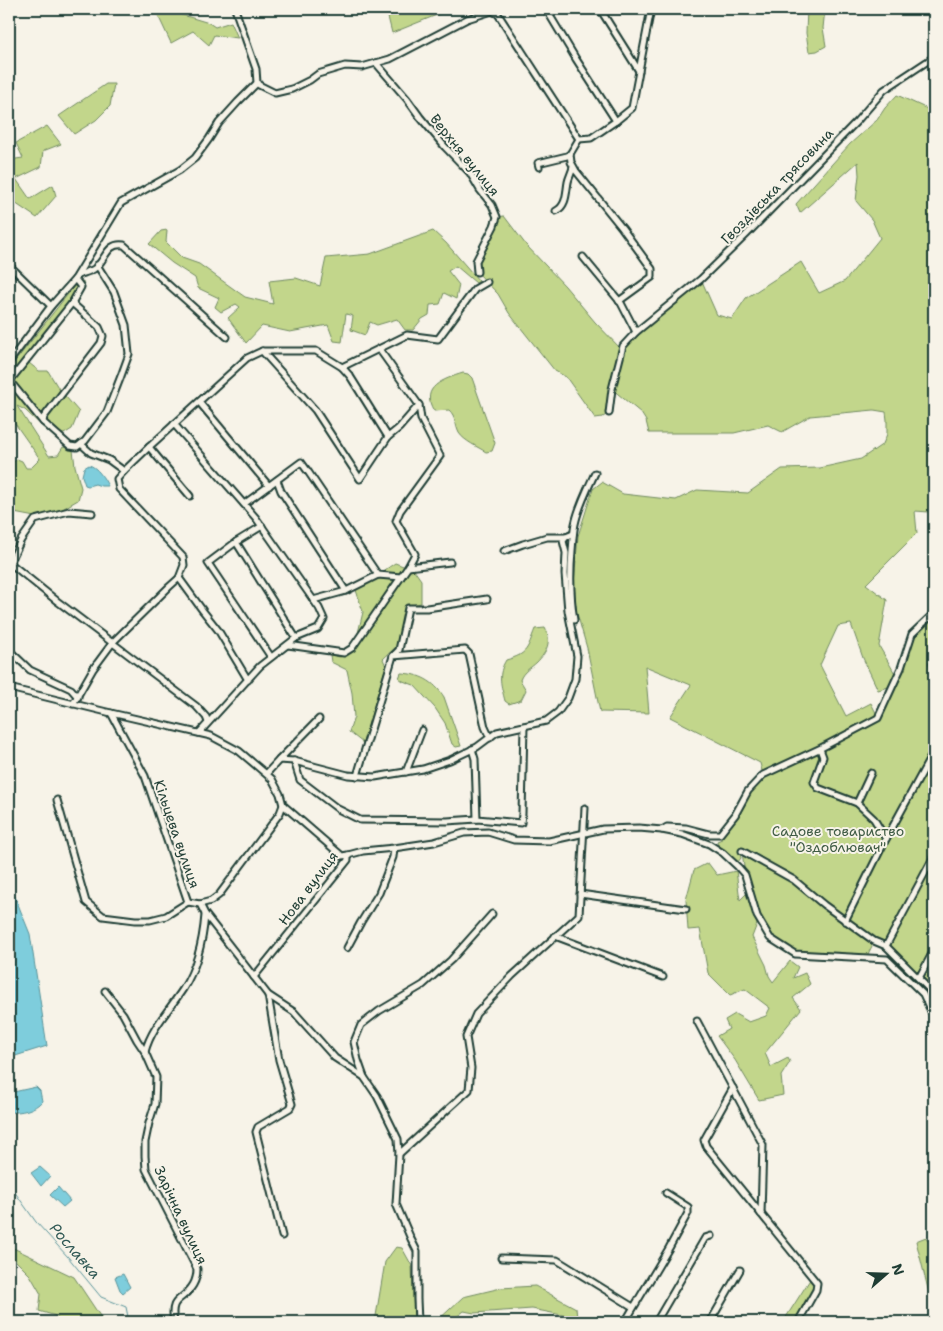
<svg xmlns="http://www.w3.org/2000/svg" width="943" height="1331" font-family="'Shantell Sans',sans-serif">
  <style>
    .green { fill: #c2d68b; stroke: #708a60; fill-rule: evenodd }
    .water { fill: #7ecddc; stroke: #589399 }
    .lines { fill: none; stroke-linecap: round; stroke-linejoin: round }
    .stream { stroke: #589399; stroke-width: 1 }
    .minor-casing { stroke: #1f3d34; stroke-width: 9 }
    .minor { stroke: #f7f3e8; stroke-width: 5 }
    .labels { text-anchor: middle; stroke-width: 4; stroke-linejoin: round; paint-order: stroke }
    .street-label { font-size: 14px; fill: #1f3d34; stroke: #f7f3e8 }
    .park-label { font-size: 14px; fill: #405c45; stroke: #f7f3e8 }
    .water-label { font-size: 15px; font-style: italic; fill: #325a56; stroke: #f7f3e8 }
  </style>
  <rect width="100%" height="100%" fill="#f7f3e8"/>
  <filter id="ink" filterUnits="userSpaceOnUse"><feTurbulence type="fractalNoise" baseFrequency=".02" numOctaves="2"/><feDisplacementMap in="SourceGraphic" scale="10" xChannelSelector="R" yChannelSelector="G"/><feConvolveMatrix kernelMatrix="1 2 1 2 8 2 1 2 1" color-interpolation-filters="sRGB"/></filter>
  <g filter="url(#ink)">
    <g class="green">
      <polygon points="155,9 163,9 209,23 215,27 231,22 238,38 214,35 209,45 193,31 171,43"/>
      <polygon points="386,9 448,9 449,10 392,33"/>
      <polygon points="807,9 825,9 823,28 826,46 817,51 809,52 806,33"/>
      <polygon points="106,84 114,84 110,106 96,120 74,134 59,116"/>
      <path d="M897,95L934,112V479L929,512L915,511L917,533L866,584L887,600L879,646L897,677L912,634L934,613V994L887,946L874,942L866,958L795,954L770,938L757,916L745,875L742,851L739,850L741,858L738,862L719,848L717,841L722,839L716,835L723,831L748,791L763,775L760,763L670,717L691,685L645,666L649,713L600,712L587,648L576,610L574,583L578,536L593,489L602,482L623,494L676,500L697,490L748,493L782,469L820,468L861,459L883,444L887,434V420L886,412L874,410L810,416L782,432L768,425L734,433H649L646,421L641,413L612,389L609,413L603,417L595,418L566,377L555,371L509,313L498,294L477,272L476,261L497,217L504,216L526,245L565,286L595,322L621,349L623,346L701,279L717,315L732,319L746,298L801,262L819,293L845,281L880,238L872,220L856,201L859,175L858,162L800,213L796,204L850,144L877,120L885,108ZM851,624L863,658L878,690L892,686L878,717L871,703L846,716L820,665L838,626Z"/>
      <polygon points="47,126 61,144 43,151 41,167 16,179 30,199 53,185 56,196 37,218 9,199 9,160 23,158 16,143"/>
      <polygon points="167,230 166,242 182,258 199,264 245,297 273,304 269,281 296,278 320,286 326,258 370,254 433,231 446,243 479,281 476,283 456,266 448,271 459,285 456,299 444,293 440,304 430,305 429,315 422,319 413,330 405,330 397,319 377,325 370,322 365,335 351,330 353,316 346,314 342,342 334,341 328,325 290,332 262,326 246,343 228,318 240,307 236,304 221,312 215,307 219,298 198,288 195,278 172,263 149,244 161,231"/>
      <polygon points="83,281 84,287 32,348 29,363 39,371 48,371 59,389 79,412 72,429 64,434 45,429 25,410 17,406 49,456 58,455 63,447 73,450 75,466 81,488 78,500 45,519 9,512 9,466 17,459 22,461 26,468 31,468 40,459 9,415 9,369 75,285"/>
      <path d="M463,373L468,374L472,378L495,443L492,451L486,452C478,447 464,441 459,433C455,425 456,416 449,410L434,411C419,387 444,379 463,373Z"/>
      <polygon points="395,563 414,570 421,580 421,603 406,606 398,645 383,659 386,666 363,743 349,732 354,717 352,693 347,670 331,662 330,655 340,657 354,650 363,612 356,590"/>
      <path d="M545,628C552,641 547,652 537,662C531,668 523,671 520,680L526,690L521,700L509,704L505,701C501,685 497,675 506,660C528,654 527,649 535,629Z"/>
      <path d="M401,673C420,674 434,681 444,697L461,746L456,747L452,744L445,723L435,708L414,685L403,681L399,678Z"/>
      <polygon points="708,863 717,875 736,871 740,900 747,893 757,924 752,937 766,965 769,976 773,982 790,961 798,967 793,978 805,973 810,984 793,998 801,1009 765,1053 771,1067 788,1058 790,1062 781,1076 783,1095 759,1100 735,1060 717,1036 729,1029 725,1020 735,1014 749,1022 766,1016 770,1008 745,989 730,995 708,973 700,929 688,930 686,900 694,870"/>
      <polygon points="926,1237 934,1252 934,1305 930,1297 916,1241"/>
      <polygon points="9,1246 74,1277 104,1322 60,1322 56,1316 39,1311 41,1294 30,1275 12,1257 9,1256"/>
      <polygon points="396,1247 402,1248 412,1266 414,1322 375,1322 385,1262"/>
      <polygon points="811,1278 820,1286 799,1322 783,1322"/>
      <polygon points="535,1286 576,1308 577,1318 532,1309 474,1313 464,1311 450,1322 436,1322 463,1297 501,1288"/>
    </g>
    <g class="water">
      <path d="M89,465C97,467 104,478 108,486H101L95,484L88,486L85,485L82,476L84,468Z"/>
      <polygon points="9,882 30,934 47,1046 9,1058"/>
      <path d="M36,1087L40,1091L42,1101C35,1110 20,1113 9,1112V1093Z"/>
      <polygon points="40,1167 50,1176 41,1186 31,1173"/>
      <polygon points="58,1187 70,1201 63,1207 50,1195"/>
      <polygon points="123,1274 130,1287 123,1293 120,1290 115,1277"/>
    </g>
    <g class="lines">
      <polyline class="stream" points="9,1184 36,1222 68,1257 101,1297 126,1307 129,1322"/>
      <g class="minor-casing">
        <g id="minor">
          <polyline points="546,9 576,59 616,121"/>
          <polyline points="376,63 407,99 420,117 445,147 470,173 480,190 492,205 497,217 494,226 476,261 477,272"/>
          <polyline points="639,71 651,9"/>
          <polyline points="257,83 259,85 275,93 292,89 310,80 318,74 345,66 362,67 390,59 467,19 492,11 498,14 579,139 591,138 616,121 632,108 639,71 600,9"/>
          <polyline points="579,139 570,154 571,162 576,171 622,228 652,269 652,277 619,301"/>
          <polyline points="539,167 538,163 567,156 570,154"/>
          <path d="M556,211C567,206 566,192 568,182C569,177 572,172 573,167"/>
          <polyline points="583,257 621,303 636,332"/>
          <polyline points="9,265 51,306"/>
          <path d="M78,275C83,273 89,272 94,269C106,261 106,242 124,245L227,337"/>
          <polyline points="75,279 81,287 72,303 99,327 103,336 101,343 44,417 43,422 70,446 77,447 85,441 107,412 121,376 129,354 126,325 114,292 97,265"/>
          <polyline points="262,351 315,410 360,479 388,437"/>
          <polyline points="9,362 51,306 75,279 121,203 180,170 195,158 209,139 219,123 238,102 257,83 256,69 235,9"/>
          <polyline points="342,367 407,335 438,339 475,289 487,282"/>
          <polyline points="9,380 43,422"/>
          <polyline points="9,382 72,303"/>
          <polyline points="199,402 269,486"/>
          <polyline points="609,413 612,389 623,346 636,332 701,279 746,235 857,121 884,90 934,57"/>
          <polyline points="174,424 256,518 319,608 324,619 318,629 296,638 260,666 199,733"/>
          <polyline points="81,444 91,453 109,460 124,471"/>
          <polyline points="149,447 190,496"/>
          <polyline points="277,480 281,491 346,591 313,600"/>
          <polyline points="244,504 301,462 309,473 378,575"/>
          <polyline points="262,526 236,542 208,563 271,657"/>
          <polyline points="236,542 296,638"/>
          <polyline points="504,551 523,544 547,537 566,537"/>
          <polyline points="10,563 57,601 196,706 206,717 208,722"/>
          <polyline points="9,565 21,540 35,520 69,511 92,513"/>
          <polyline points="408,567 450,562"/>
          <polyline points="346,591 378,575 401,577"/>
          <path d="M574,620C570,596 570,574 572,551C573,540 573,530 576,520C580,504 588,488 595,473"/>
          <polyline points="288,645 344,653 352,648 408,567 415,554 396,521 400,511 440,456 421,419 419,405 379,349"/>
          <polyline points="9,650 30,670 71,689 78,697"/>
          <polyline points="393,656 399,650 408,608 427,608 487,599"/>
          <polyline points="934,663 933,664 934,667"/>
          <polyline points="248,680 218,630 203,611 179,578 184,565 183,557 119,489 117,479 124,471 149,447 247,358 262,351 316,351 342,367 350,376 388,437 399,428 419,405"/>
          <polyline points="9,688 111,713 211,736 239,751 272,779 280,794 283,805 280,813 219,895 211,901 200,904"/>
          <polyline points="73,704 93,669 113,642 169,587 179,578"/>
          <polyline points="111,713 145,776 188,902"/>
          <polyline points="472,749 475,759 477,819"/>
          <polyline points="820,749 823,757 814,782 818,788 857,803 874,819 886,839"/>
          <polyline points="279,760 319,719"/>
          <polyline points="294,761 300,780 338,809 360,820 447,821 477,819 521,823 522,814 524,726"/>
          <polyline points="406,772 422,730"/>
          <polyline points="267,773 279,760 294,761 348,775 375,777 423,769 450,760 477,747 497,732 546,721 558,712 568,698 575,679 577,656 568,611 565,574 566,553 563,541 566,537 573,534"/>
          <polyline points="357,776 393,656 465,650 469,654 485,727 490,738"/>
          <polyline points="57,800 86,902 103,916 135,920 150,920 166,916 188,902"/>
          <polyline points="857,803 871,773"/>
          <polyline points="662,830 682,834 709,844 723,853 738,867 745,875 757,916 770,938 795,954 887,959 923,994 934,1018"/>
          <polyline points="742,851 794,880 824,905 874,941 886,946 934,994"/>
          <polyline points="348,855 363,851 394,848 434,842 464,833 488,832 514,840 549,841 603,829 639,828 662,830 667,827 686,828 709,834 720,834 735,815 748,791 763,775 821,748 878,718 901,668 912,634 934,613"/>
          <polyline points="580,894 686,909"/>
          <polyline points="188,902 200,904 205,914 268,995 294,1012 335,1058 364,1077 377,1096 398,1139 399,1154 396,1204 411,1239 417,1251 417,1299 418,1322"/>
          <polyline points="845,921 886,839 934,751"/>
          <polyline points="555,936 663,977"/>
          <polyline points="886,946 934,856"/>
          <polyline points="347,948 361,922 379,893 393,857 394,848"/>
          <polyline points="254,977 348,860 348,855 342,856 283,805"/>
          <polyline points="919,978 934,950"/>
          <path d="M105,991L123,1014L137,1040L145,1052L156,1077L155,1104L149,1123L145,1142V1156L146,1169L197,1269C197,1275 196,1280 193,1285C183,1302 169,1296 174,1322"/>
          <polyline points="268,995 279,1060 292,1104 290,1108 258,1127 256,1132 282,1236"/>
          <polyline points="697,1021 763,1145 761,1214"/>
          <path d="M145,1052C151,1028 170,1009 183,989C197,967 203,940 205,915"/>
          <polyline points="364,1077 358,1060 354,1042 361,1025 379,1011 423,985 451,960 492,914"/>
          <polyline points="733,1088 704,1140 706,1146 817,1283 816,1290 798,1322"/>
          <polyline points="399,1154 469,1090 471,1068 466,1037 476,1014 512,976 579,915 585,808"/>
          <polyline points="501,1258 557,1260 633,1307"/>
          <polyline points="625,1322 669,1248 688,1213 688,1207 666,1193"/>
          <polyline points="656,1322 705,1238 711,1236"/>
          <polyline points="710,1322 740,1270"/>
        </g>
      </g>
      <use href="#minor" class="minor"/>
    </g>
  </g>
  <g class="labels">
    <g class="street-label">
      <text transform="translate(465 155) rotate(51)" y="5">Верхня вулиця</text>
      <text transform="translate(777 186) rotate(-46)" y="5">Гвоздівська трясовина</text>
      <text transform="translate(177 834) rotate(71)" y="5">Кільцева вулиця</text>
      <text transform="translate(308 888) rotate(-53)" y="5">Нова вулиця</text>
      <text transform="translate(181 1215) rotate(65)" y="5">Зарічна вулиця</text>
    </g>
    <g class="park-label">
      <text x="838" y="836">Садове товариство<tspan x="838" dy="16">"Оздоблювач"</tspan></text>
    </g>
    <g class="water-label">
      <text transform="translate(75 1251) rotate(49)" y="5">Рославка</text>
    </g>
  </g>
  <rect width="943" height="1331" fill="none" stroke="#f7f3e8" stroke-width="30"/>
  <rect x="15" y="15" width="913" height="1301" fill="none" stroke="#1f3d34" stroke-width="2" filter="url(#ink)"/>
  <g transform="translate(886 1274) rotate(70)" stroke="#f7f3e8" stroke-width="4" paint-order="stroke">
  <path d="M0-4L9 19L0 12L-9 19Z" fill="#1f3d34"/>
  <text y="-8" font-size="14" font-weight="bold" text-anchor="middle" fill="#1f3d34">N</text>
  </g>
</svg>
